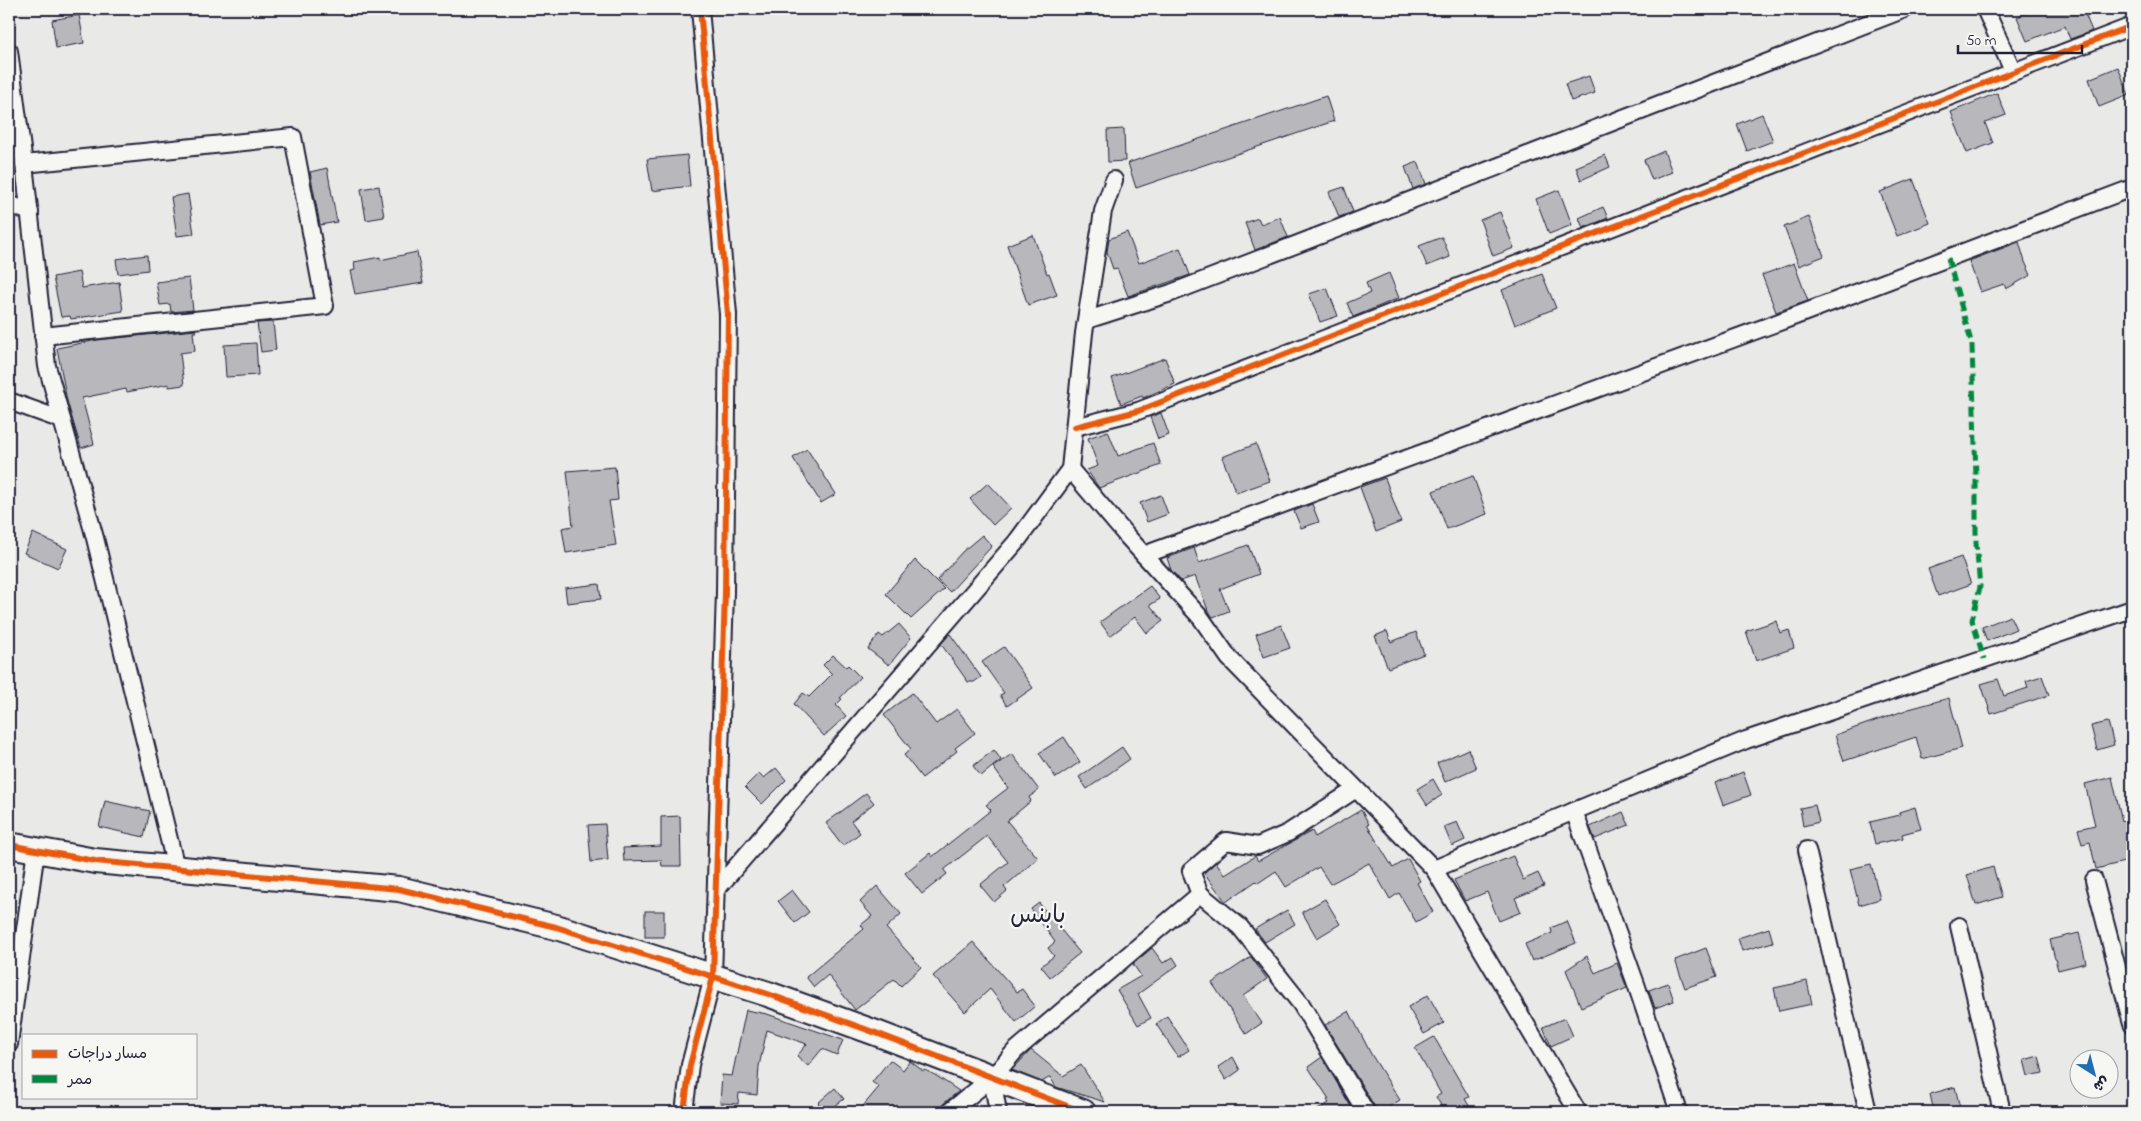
<svg xmlns="http://www.w3.org/2000/svg" width="2141" height="1121" font-family="'Indie Flower','Playpen Sans Arabic',sans-serif">
  <style>
    .building { fill: #b8b8bc; stroke: #22223b }
    .lines { fill: none; stroke-linecap: round; stroke-linejoin: round }
    .street-casing { stroke: #22223b; stroke-width: 20 }
    .secondary-casing { stroke: #22223b; stroke-width: 28 }
    .street { stroke: #f6f6f2; stroke-width: 16 }
    .secondary { stroke: #f6f6f2; stroke-width: 24 }
    .quiet { stroke: #00873e; stroke-width: 5; stroke-dasharray: 10 5; stroke-linecap: butt }
    .cycleway-casing { stroke: #f6f6f2; stroke-width: 9 }
    .cycleway { stroke: #e8590c; stroke-width: 6 }
    .labels { text-anchor: middle; stroke-width: 4.5; stroke-linejoin: round; paint-order: stroke }
    .quarter-label { font-size: 24px; fill: #22223b; stroke: #f6f6f2 }
  </style>
  <rect width="100%" height="100%" fill="#e9e9e7"/>
  <filter id="ink" filterUnits="userSpaceOnUse"><feTurbulence type="fractalNoise" baseFrequency=".02" numOctaves="2"/><feDisplacementMap in="SourceGraphic" scale="10" xChannelSelector="R" yChannelSelector="G"/><feConvolveMatrix kernelMatrix="1 2 1 2 8 2 1 2 1" color-interpolation-filters="sRGB"/></filter>
  <g filter="url(#ink)">
    <g class="building">
      <polygon points="2037,9 2083,9 2092,31 2070,39 2065,26 2027,41 2017,17"/>
      <polygon points="79,15 84,43 56,48 52,20"/>
      <polygon points="2118,67 2129,95 2099,107 2089,79"/>
      <polygon points="1589,76 1595,93 1571,101 1565,84"/>
      <polygon points="1997,93 2006,115 1985,123 1993,143 1967,153 1951,112"/>
      <polygon points="1326,96 1334,121 1136,188 1128,163"/>
      <polygon points="1762,114 1773,141 1747,151 1737,124"/>
      <polygon points="1124,129 1125,161 1108,162 1107,130"/>
      <polygon points="1664,151 1672,172 1652,180 1644,160"/>
      <polygon points="687,155 690,186 652,191 647,159"/>
      <polygon points="1605,155 1610,167 1581,180 1576,167"/>
      <polygon points="1418,162 1426,184 1413,189 1405,167"/>
      <polygon points="327,168 337,222 320,225 310,172"/>
      <polygon points="1913,179 1930,223 1897,236 1880,192"/>
      <polygon points="379,186 384,217 366,220 361,189"/>
      <polygon points="1344,187 1353,212 1339,217 1329,192"/>
      <polygon points="1559,190 1572,225 1549,234 1536,199"/>
      <polygon points="188,194 194,234 177,236 171,197"/>
      <polygon points="1603,207 1608,218 1583,228 1579,218"/>
      <polygon points="1500,212 1514,248 1493,256 1480,220"/>
      <polygon points="1280,217 1288,237 1255,250 1245,223 1258,218 1261,224"/>
      <polygon points="1809,217 1824,256 1799,266 1784,227"/>
      <polygon points="1127,232 1139,263 1180,248 1190,275 1128,296 1117,268 1113,269 1107,252 1109,239"/>
      <polygon points="1033,235 1047,274 1049,273 1057,295 1028,305 1007,245"/>
      <polygon points="1442,237 1450,257 1427,266 1419,246"/>
      <polygon points="2019,242 2025,262 2031,275 2006,289 2004,284 1980,292 1969,261"/>
      <polygon points="417,252 423,283 355,294 350,271 355,270 354,262 380,257 380,260"/>
      <polygon points="147,255 148,270 118,274 116,259"/>
      <polygon points="1794,263 1808,301 1776,312 1762,275"/>
      <polygon points="79,272 82,288 119,282 123,311 71,319 70,316 61,317 53,277"/>
      <polygon points="1389,273 1399,298 1353,317 1347,303 1370,293 1366,283"/>
      <polygon points="1542,274 1556,308 1515,325 1502,290"/>
      <polygon points="189,278 193,310 171,312 170,304 160,305 156,282"/>
      <polygon points="1327,288 1338,316 1320,322 1309,294"/>
      <polygon points="273,322 276,350 261,352 257,323"/>
      <polygon points="196,330 196,332 193,332 195,351 180,353 184,385 169,387 169,384 127,392 126,389 82,398 94,444 81,448 67,401 57,348 97,340"/>
      <polygon points="256,343 258,375 226,377 224,345"/>
      <polygon points="1165,358 1175,384 1143,398 1142,396 1121,404 1112,378"/>
      <polygon points="1161,413 1169,435 1158,439 1150,417"/>
      <polygon points="1108,431 1118,456 1153,443 1161,465 1099,488 1087,470 1098,466 1088,438"/>
      <polygon points="1256,444 1270,481 1236,493 1222,457"/>
      <polygon points="807,449 836,494 821,503 793,458"/>
      <polygon points="615,467 618,500 609,501 616,545 566,553 562,528 573,526 567,471"/>
      <polygon points="1473,476 1487,514 1447,529 1433,491"/>
      <polygon points="1385,478 1401,522 1376,532 1360,487"/>
      <polygon points="988,483 1011,508 993,525 970,499"/>
      <polygon points="1161,495 1168,514 1147,522 1140,503"/>
      <polygon points="1312,504 1319,522 1301,528 1294,511"/>
      <polygon points="33,533 67,549 58,568 24,553"/>
      <polygon points="982,535 992,546 950,592 937,580 962,552"/>
      <polygon points="1248,545 1259,574 1220,589 1229,611 1213,617 1208,610 1195,576 1181,581 1171,570 1167,558 1194,548 1199,563"/>
      <polygon points="1961,557 1971,584 1938,596 1928,569"/>
      <polygon points="915,560 944,589 911,619 886,594"/>
      <polygon points="599,584 601,599 567,603 565,588"/>
      <polygon points="1150,586 1160,599 1150,605 1163,621 1147,633 1135,617 1110,636 1100,622"/>
      <polygon points="2010,616 2016,629 1987,641 1982,627"/>
      <polygon points="1776,621 1780,633 1789,630 1794,648 1756,661 1746,631"/>
      <polygon points="899,624 911,638 889,665 868,649 879,634 883,637"/>
      <polygon points="1281,625 1290,648 1264,657 1256,634"/>
      <polygon points="1387,631 1391,642 1416,632 1424,654 1388,668 1375,636"/>
      <polygon points="950,634 981,677 974,682 968,682 941,644"/>
      <polygon points="1004,647 1033,688 1007,706 1000,695 1004,693 982,662"/>
      <polygon points="833,655 846,667 848,665 860,677 840,698 842,699 836,705 846,716 824,736 794,704 803,693 809,697 832,674 823,665"/>
      <polygon points="2042,676 2049,695 1991,714 1981,684 1998,679 2004,696 2028,688 2026,681"/>
      <polygon points="912,693 936,724 957,709 975,733 955,748 957,751 922,778 904,755 911,749 884,715"/>
      <polygon points="1949,698 1962,748 1922,759 1916,737 1844,761 1835,735 1909,709"/>
      <polygon points="2108,722 2114,745 2097,750 2091,726"/>
      <polygon points="1064,737 1080,762 1056,778 1039,753"/>
      <polygon points="1122,747 1130,759 1087,789 1079,777"/>
      <polygon points="1468,749 1476,768 1445,782 1437,763"/>
      <polygon points="994,750 1001,760 981,776 973,766"/>
      <polygon points="1012,754 1039,790 1029,797 1031,801 1007,821 1038,858 1004,887 1007,891 994,902 980,885 1008,862 987,836 944,870 947,874 922,894 905,873 930,853 932,857 991,810 986,805 1008,788 993,767"/>
      <polygon points="776,768 786,780 762,804 745,787 759,773 764,778"/>
      <polygon points="1743,772 1751,795 1723,805 1715,783"/>
      <polygon points="2112,777 2122,821 2132,818 2132,860 2096,869 2090,842 2082,844 2078,829 2095,825 2085,784"/>
      <polygon points="1433,779 1442,795 1427,805 1417,789"/>
      <polygon points="866,793 874,803 851,821 860,833 843,846 826,823"/>
      <polygon points="105,801 150,811 144,837 99,827"/>
      <polygon points="1815,805 1819,822 1803,826 1800,808"/>
      <polygon points="1915,807 1921,829 1902,834 1903,838 1875,844 1870,822 1900,815 1899,812"/>
      <polygon points="1361,810 1369,824 1367,825 1393,868 1408,859 1420,881 1417,883 1433,912 1416,922 1399,893 1390,899 1369,863 1330,884 1319,867 1286,887 1276,871 1258,883 1256,881 1226,902 1204,873 1216,862 1225,875 1255,856 1258,861 1312,831 1315,837"/>
      <polygon points="1623,812 1629,825 1595,839 1590,827"/>
      <polygon points="680,816 681,866 662,866 661,860 624,861 623,848 661,846 661,817"/>
      <polygon points="1457,822 1465,840 1452,846 1444,827"/>
      <polygon points="605,824 608,860 591,862 588,825"/>
      <polygon points="1513,856 1523,880 1538,873 1544,886 1515,898 1521,912 1499,921 1487,892 1465,901 1454,880"/>
      <polygon points="1871,864 1880,899 1859,905 1850,869"/>
      <polygon points="1993,867 2002,897 1976,905 1967,875"/>
      <polygon points="877,886 901,914 886,928 921,967 901,986 894,979 855,1010 828,975 814,987 806,977 864,929 861,925 872,916 860,902"/>
      <polygon points="792,890 809,912 795,923 778,901"/>
      <polygon points="1325,899 1340,924 1317,938 1302,912"/>
      <polygon points="1039,903 1080,953 1050,977 1041,966 1054,956 1048,948 1055,942 1031,909"/>
      <polygon points="1287,910 1295,924 1265,942 1255,929"/>
      <rect x="645" y="911" width="19" height="26"/>
      <polygon points="1567,921 1576,943 1532,961 1525,944 1552,933 1551,928"/>
      <polygon points="1769,928 1773,942 1742,951 1738,938"/>
      <polygon points="2079,933 2086,963 2058,970 2050,940"/>
      <polygon points="973,942 1017,992 1022,989 1035,1006 1016,1022 990,989 965,1012 933,976"/>
      <polygon points="1152,948 1163,963 1173,957 1178,965 1138,994 1151,1018 1138,1025 1117,990 1141,976 1133,964"/>
      <polygon points="1706,948 1717,977 1685,988 1675,960"/>
      <polygon points="1587,956 1595,973 1617,963 1627,988 1581,1007 1566,970"/>
      <polygon points="1251,957 1267,979 1243,996 1262,1023 1246,1034 1212,983"/>
      <polygon points="1807,981 1812,1004 1779,1011 1774,988"/>
      <polygon points="1668,983 1674,1001 1655,1008 1649,990"/>
      <polygon points="1428,995 1444,1023 1424,1034 1408,1007"/>
      <polygon points="746,1010 767,1014 843,1040 837,1055 822,1049 808,1066 797,1056 807,1044 767,1030 759,1066 757,1095 739,1093 738,1104 720,1103 722,1075 732,1076"/>
      <polygon points="1349,1011 1371,1054 1400,1100 1381,1112 1376,1112 1375,1107 1325,1025"/>
      <polygon points="1167,1016 1189,1050 1178,1057 1156,1024"/>
      <polygon points="1565,1018 1573,1036 1551,1046 1543,1027"/>
      <polygon points="1434,1037 1469,1097 1465,1099 1473,1112 1445,1112 1436,1097 1441,1094 1415,1048"/>
      <polygon points="1031,1050 1063,1076 1081,1065 1105,1102 1056,1087 1050,1077 1042,1082 1012,1070"/>
      <polygon points="2039,1056 2043,1073 2028,1076 2024,1060"/>
      <polygon points="1233,1057 1240,1070 1226,1080 1218,1067"/>
      <polygon points="1322,1057 1354,1112 1314,1112 1329,1103 1327,1100 1329,1099 1308,1067"/>
      <polygon points="890,1060 903,1070 910,1061 923,1071 925,1070 935,1075 959,1091 943,1104 939,1112 858,1112 879,1087 872,1082"/>
      <polygon points="1955,1087 1960,1108 1944,1112 1934,1112 1930,1094"/>
      <polygon points="835,1088 844,1099 827,1112 818,1103"/>
    </g>
    <g class="lines">
      <g class="street-casing">
        <g id="street">
          <polyline points="1985,9 2013,71"/>
          <polyline points="9,51 24,164 47,366 95,538 176,868"/>
          <polyline points="24,164 293,137 325,306 43,336"/>
          <polyline points="9,204 30,212"/>
          <polyline points="1087,320 1171,293 1905,9"/>
          <polyline points="9,401 62,420"/>
          <polyline points="1075,427 1138,411 2132,26"/>
          <polyline points="1070,469 1126,535 1201,618 1229,658 1434,869 1578,1112"/>
          <polyline points="1144,555 1790,318 2132,188"/>
          <polyline points="1574,811 1636,984 1679,1112"/>
          <polyline points="1807,850 1868,1112"/>
          <polyline points="1434,869 1746,740 2132,609"/>
          <polyline points="2094,880 2132,1024"/>
          <polyline points="716,890 1017,541 1070,469 1084,333 1103,211 1114,180"/>
          <polyline points="1200,894 1240,927 1301,1004 1366,1112"/>
          <polyline points="1959,926 2002,1112"/>
          <polyline points="9,1044 36,850"/>
          <polyline points="992,1078 998,1112"/>
          <polyline points="684,1112 690,1065 713,977 725,592 728,314 700,9"/>
          <polyline points="949,1112 992,1078 1015,1051 1200,894 1191,871 1226,841 1258,846 1288,833 1356,789"/>
        </g>
      </g>
      <g class="secondary-casing">
        <polyline id="secondary" points="9,845 95,861 399,889 556,927 768,994 876,1033 1083,1112"/>
      </g>
      <use href="#street" class="street"/>
      <use href="#secondary" class="secondary"/>
      <polyline class="quiet" points="1948,258 1972,345 1976,478 1976,543 1980,587 1972,620 1984,659"/>
      <g class="cycleway-casing">
        <g id="cycleway">
          <polyline points="1075,427 1138,411 2132,26"/>
          <polyline points="9,845 95,861 399,889 556,927 768,994 876,1033 1083,1112"/>
          <polyline points="684,1112 690,1065 713,977 725,592 728,314 700,9"/>
        </g>
      </g>
      <use href="#cycleway" class="cycleway"/>
    </g>
  </g>
  <g class="labels">
    <g class="quarter-label">
      <text x="1038" y="922">بابنس</text>
    </g>
  </g>
  <rect width="2141" height="1121" fill="none" stroke="#f6f6f2" stroke-width="30"/>
  <rect x="15" y="15" width="2111" height="1091" fill="none" stroke="#22223b" stroke-width="2" filter="url(#ink)"/>
  <rect x="22" y="1034" width="175" height="65" fill="#f6f6f2" stroke="#a1a1a9"/>
  <rect x="32" y="1050" width="25" height="8" fill="#e8590c" stroke="#a1a1a9"/>
  <text x="68" y="1058" font-size="15" fill="#22223b">مسار دراجات</text>
  <rect x="32" y="1075" width="25" height="8" fill="#00873e" stroke="#a1a1a9"/>
  <text x="68" y="1084" font-size="15" fill="#22223b">ممر</text>
  <g transform="translate(2094 1074) rotate(144)"><circle r="24" fill="#f6f6f2" stroke="#a1a1a9"/>
  <path d="M0-4L9 19L0 12L-9 19Z" fill="#1f6fb2"/>
  <text y="-8" font-size="14" font-weight="bold" text-anchor="middle" fill="#22223b">ش</text>
  </g>
  <path d="M1958 45v8h124v-8" fill="none" stroke="#22223b" stroke-width="2.5"/>
  <text x="1966" y="45" font-size="15" fill="#22223b" stroke="#f6f6f2" stroke-width="4" paint-order="stroke">50 m</text>
</svg>
